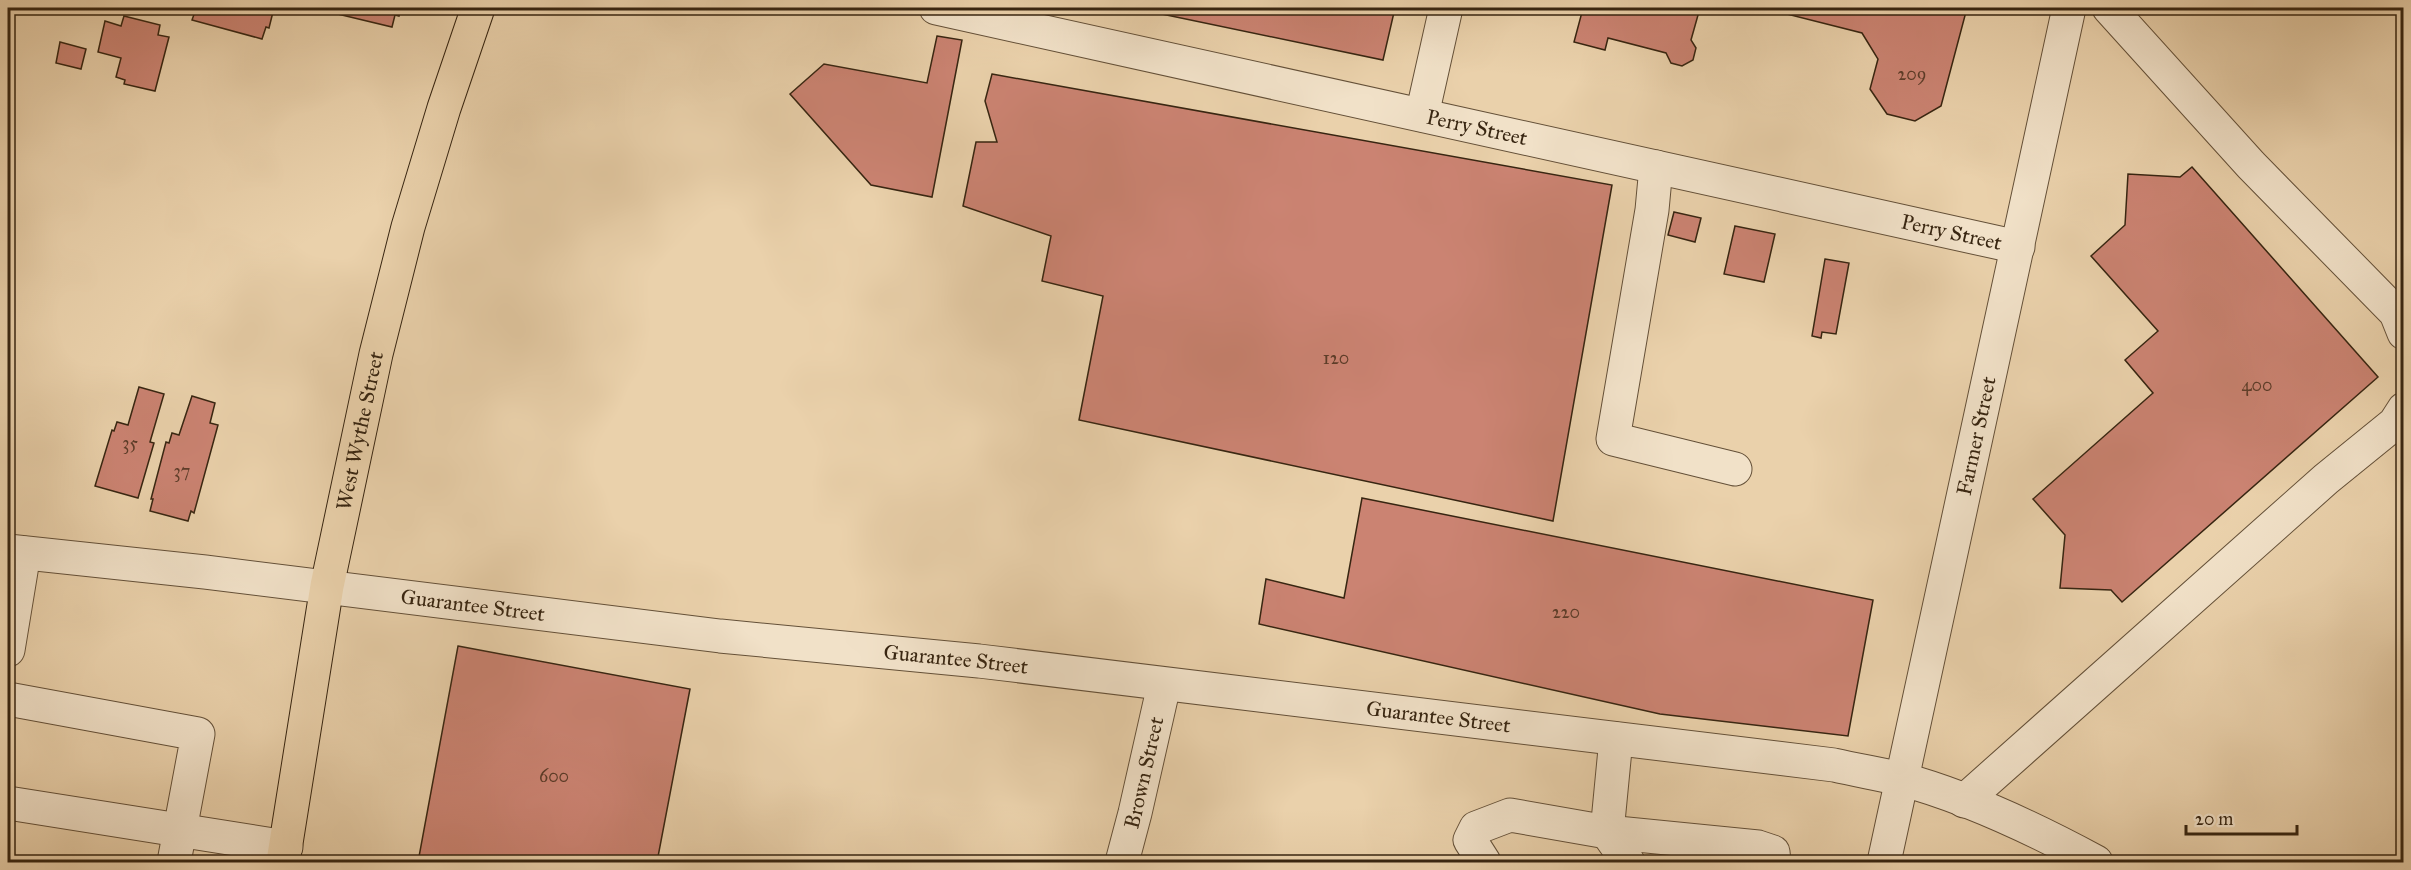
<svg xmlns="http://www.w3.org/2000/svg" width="2411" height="870" font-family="'IM FELL Great Primer',serif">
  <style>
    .building { fill: #cb8372; stroke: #372511; stroke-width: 1.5 }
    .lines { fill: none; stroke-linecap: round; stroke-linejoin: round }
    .minor-casing { stroke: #645038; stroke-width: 35 }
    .major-casing { stroke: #372511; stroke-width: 35 }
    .minor { stroke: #f1e1c8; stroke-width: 33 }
    .major { stroke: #ead1ab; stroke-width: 33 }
    .labels { text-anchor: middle; stroke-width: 4.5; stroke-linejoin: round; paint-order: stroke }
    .number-label { font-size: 18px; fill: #5c3c29 }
    .street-label { font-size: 21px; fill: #372511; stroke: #f1e1c8 }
  </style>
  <rect width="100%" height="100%" fill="#ead1ab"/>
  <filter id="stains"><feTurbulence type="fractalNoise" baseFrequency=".00333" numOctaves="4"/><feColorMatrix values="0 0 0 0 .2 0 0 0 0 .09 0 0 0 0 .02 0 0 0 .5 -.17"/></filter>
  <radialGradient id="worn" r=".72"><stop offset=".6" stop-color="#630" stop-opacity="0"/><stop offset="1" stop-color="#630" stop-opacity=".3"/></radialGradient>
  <g class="building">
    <polygon points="192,8 274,8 269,28 266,27 262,39 192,20 196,9"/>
    <polygon points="326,8 401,8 399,16 395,15 392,27 325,11"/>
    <polygon points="1133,8 1395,8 1383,60"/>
    <polygon points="1590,8 1700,8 1691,40 1696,48 1693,60 1682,66 1671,63 1666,53 1608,38 1605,50 1574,42 1582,12 1588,13"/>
    <polygon points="1763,8 1967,8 1941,106 1915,121 1887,114 1870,89 1878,59 1862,33"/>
    <polygon points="124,16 160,25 158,35 169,37 155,91 124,84 125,80 116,77 121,58 98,52 105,21 121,26"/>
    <polygon points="937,36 962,40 932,197 871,185 790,94 824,64 927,83"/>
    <polygon points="60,42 86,49 81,69 56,63"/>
    <polygon points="992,74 1612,185 1553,521 1079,420 1103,296 1042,281 1051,236 963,206 976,142 997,142 985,101"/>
    <polygon points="2192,167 2378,377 2122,602 2111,590 2060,588 2065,535 2033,499 2153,393 2125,360 2158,331 2091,256 2125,225 2128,174 2180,177"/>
    <polygon points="1674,212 1701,218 1695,242 1668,235"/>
    <polygon points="1735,226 1775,234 1764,282 1724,274"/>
    <polygon points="1825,259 1849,263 1836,334 1822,332 1821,338 1812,336"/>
    <polygon points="139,387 164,394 150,442 154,443 138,498 95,486 112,430 114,431 117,422 128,425"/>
    <polygon points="192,396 215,403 210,423 218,425 194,513 191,511 188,521 150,511 153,499 151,499 166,442 169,443 172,433 179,435"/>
    <polygon points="1362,498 1873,600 1848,736 1660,714 1259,624 1266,579 1344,598"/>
    <polygon points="458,646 690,689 657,862 418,862"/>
  </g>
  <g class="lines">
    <g class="minor-casing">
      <g id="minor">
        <path id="s1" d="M936,8L2018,247"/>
        <polyline points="2109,8 2251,165 2396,313 2404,333"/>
        <polyline points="1422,115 1446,8"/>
        <polyline points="1656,167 1652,210 1613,439 1735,469"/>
        <path id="s2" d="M8,551L205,572L720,636L979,661L1834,765C1856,770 1879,774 1901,779C1968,797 2035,829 2096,862"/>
        <polyline points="8,650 24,553"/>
        <polyline points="8,699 198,734 174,862"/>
        <polyline points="1616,739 1607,832 1628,862"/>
        <polyline points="1964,801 2326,479 2395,423 2404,409"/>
        <polyline points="8,803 286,847"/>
        <path id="s3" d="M1122,862L1135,813L1164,685"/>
        <polyline points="1484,862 1470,840 1476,828 1510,815 1607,832 1758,847 1773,852 1774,862"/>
        <path id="s4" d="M1884,862L2069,8"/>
      </g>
    </g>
    <g class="major-casing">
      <g id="major">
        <path id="s5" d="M283,862L327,586L376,354L408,227L444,108L478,8"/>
      </g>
    </g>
    <use href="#minor" class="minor"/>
    <use href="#major" class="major"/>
  </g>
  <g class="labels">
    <g class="number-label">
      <text x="1912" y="80">209</text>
      <text x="1336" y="364">120</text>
      <text x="2257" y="391">400</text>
      <text x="130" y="449">35</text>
      <text x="182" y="477">37</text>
      <text x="1566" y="618">220</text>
      <text x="554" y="782">600</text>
    </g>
    <g class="street-label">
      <text dy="7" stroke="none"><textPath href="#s1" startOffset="554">Perry Street</textPath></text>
      <text dy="7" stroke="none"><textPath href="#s1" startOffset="1040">Perry Street</textPath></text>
      <text dy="7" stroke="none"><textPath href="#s5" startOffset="438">West Wythe Street</textPath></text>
      <text dy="7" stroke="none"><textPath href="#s4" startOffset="436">Farmer Street</textPath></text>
      <text dy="7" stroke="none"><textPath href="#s2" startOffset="468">Guarantee Street</textPath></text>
      <text dy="7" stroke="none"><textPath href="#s2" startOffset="954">Guarantee Street</textPath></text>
      <text dy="7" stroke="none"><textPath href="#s2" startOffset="1440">Guarantee Street</textPath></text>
      <text dy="7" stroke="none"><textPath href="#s3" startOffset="92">Brown Street</textPath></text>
    </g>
  </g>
  <rect width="2411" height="870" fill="none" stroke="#ead1ab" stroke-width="30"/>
  <rect x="9" y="9" width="2393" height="852" fill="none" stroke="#372511" stroke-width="3"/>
  <rect x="15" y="15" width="2381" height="840" fill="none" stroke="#372511" stroke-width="1.5"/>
  <path d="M2186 825v9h111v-9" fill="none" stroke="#372511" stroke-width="3"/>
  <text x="2195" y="825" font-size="18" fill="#372511" stroke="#f1e1c8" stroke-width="4.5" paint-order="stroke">20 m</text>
  <rect width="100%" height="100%" filter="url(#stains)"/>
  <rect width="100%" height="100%" fill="url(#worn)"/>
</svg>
